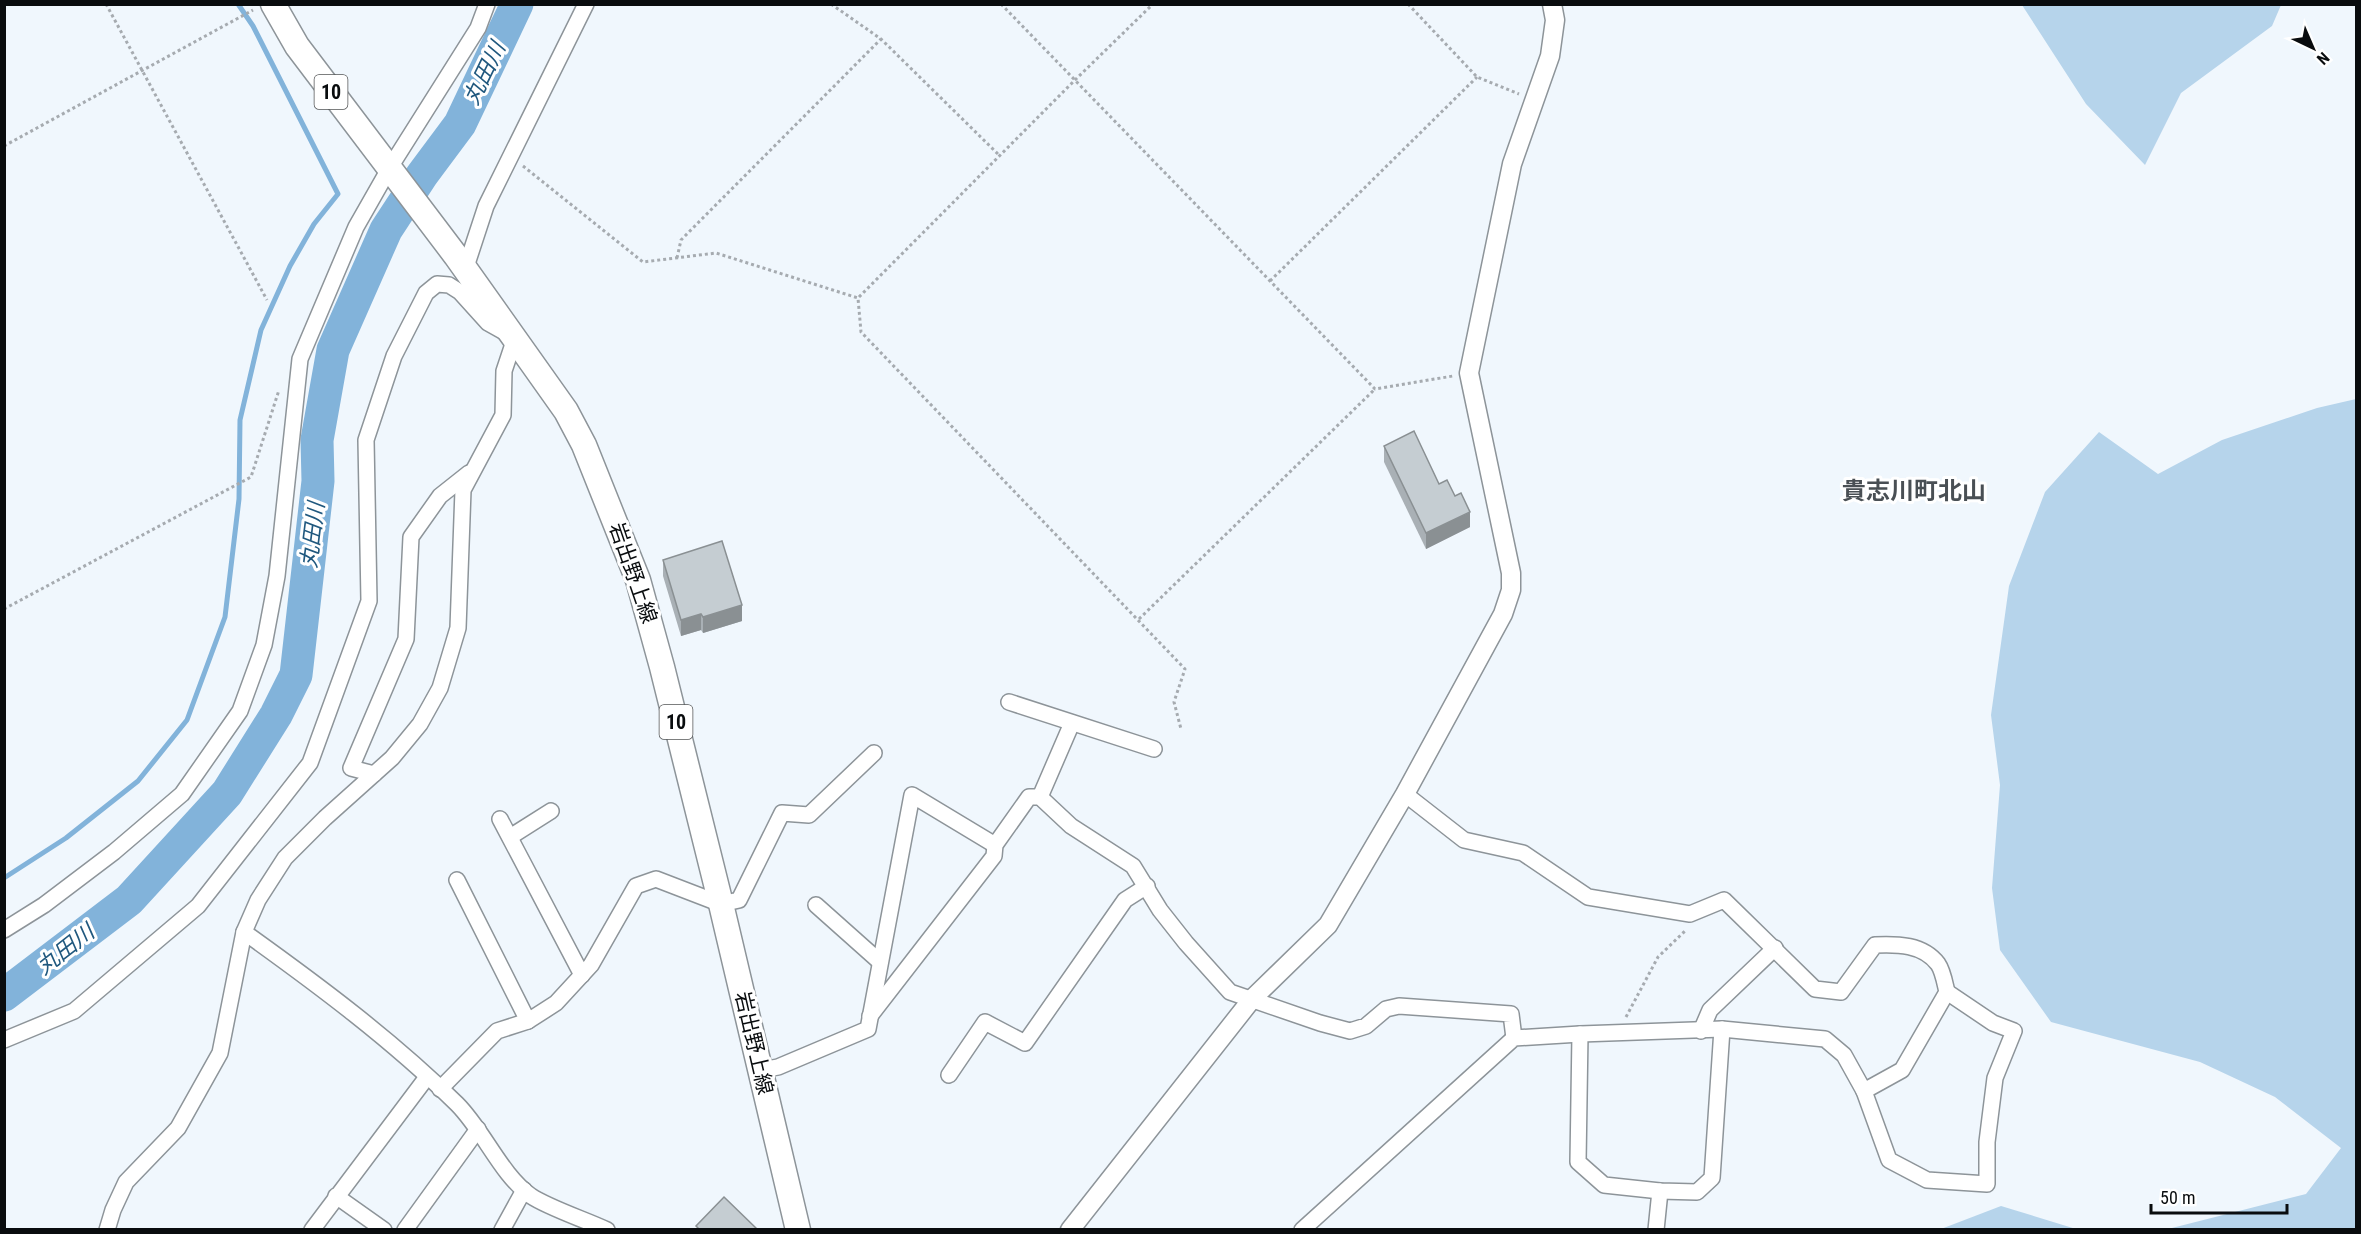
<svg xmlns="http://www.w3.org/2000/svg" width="2361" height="1234" font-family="'Roboto Condensed','Noto Sans JP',sans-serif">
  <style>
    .green { fill: #b6d4eb }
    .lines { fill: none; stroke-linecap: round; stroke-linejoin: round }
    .stream { stroke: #82b3da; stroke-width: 5 }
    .river { stroke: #82b3da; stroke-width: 33 }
    .minor-casing { stroke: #8d9499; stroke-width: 18 }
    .tertiary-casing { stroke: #8d9499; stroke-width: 21 }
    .primary-casing { stroke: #8d9499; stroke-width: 27 }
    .path { stroke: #a6abb0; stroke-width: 3; stroke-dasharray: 3 3; stroke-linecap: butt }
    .minor { stroke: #fff; stroke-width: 15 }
    .tertiary { stroke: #fff; stroke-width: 18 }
    .primary { stroke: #fff; stroke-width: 24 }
    .wall { fill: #a9b0b5 }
    .shaded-wall { fill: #8a9093 }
    .building { fill: #c5cdd2; stroke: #8a9093; stroke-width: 1.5 }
    .labels { text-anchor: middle; stroke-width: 6; stroke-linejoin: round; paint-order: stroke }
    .shield { fill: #fff; stroke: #535556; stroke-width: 1.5 }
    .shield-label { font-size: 20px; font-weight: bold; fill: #090c0e }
    .street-label { font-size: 21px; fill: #090c0e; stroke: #fff }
    .water-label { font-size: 22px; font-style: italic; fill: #20587e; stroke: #fff }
    .quarter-label { font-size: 24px; font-weight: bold; fill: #494f54; stroke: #fff }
  </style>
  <rect width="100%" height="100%" fill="#f0f7fd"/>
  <g class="green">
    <polygon points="2022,5 2281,5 2272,26 2181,93 2145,165 2086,104"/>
    <polygon points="2356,399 2356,1229 2168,1229 2306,1194 2341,1148 2275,1097 2200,1062 2051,1022 2000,950 1992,888 2000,785 1991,715 2009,586 2045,492 2099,432 2158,474 2222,440 2317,408"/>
    <polygon points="2001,1206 2076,1229 1941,1229"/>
  </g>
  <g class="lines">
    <polyline class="stream" points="4,878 66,838 138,781 187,720 225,617 239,499 240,420 261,330 290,266 314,224 338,194 253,26 238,4"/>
    <polyline class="river" points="4,995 129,900 227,793 276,715 296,675 318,481 317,440 333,350 386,230 422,175 460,124 517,4"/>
    <g class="minor-casing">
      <g id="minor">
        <polyline points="465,270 486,206 586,4"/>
        <polyline points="1009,702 1154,749"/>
        <polyline points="374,774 351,768 406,639 411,537 440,496 469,473"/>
        <polyline points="1040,797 1072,723"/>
        <polyline points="500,819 582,975"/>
        <polyline points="510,837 551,811"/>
        <polyline points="457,880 528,1021"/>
        <polyline points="816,905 880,962"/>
        <polyline points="4,930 44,905 114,852 182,794 240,711 264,645 277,576 300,359 356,227 389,169 478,28 487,4"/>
        <path d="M244,932C318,985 392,1040 457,1104C484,1131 501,1175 531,1196C549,1208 586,1220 607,1230"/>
        <polyline points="870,1016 994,856 995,845 1029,797 1040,797 1071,826 1133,866 1160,910 1186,943 1230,992 1320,1023 1350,1031 1366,1026 1386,1009 1399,1006 1511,1014 1514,1038"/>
        <polyline points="1701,1031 1710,1010 1775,948"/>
        <polyline points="1580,1034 1578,1162 1604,1185 1660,1191 1697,1192 1712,1178 1722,1029"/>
        <polyline points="4,1040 74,1011 198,906 310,763 369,601 366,440 394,356 426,293 437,284 449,285 460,292 488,323 515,338 504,371 503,415 463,490 458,628 440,688 420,724 392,758 325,818 285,858 258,900 244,932 220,1053 178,1128 126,1182 113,1210 107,1230"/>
        <polyline points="761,1070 778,1067 868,1029 912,795 995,845"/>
        <polyline points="949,1075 985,1022 1025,1043 1125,900 1147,886"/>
        <polyline points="440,1089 497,1031 528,1021 556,1003 591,965 636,886 656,879 721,904 739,900 782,813 809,815 874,753"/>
        <polyline points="1864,1091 1889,1160 1927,1180 1987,1184 1987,1142 1995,1078 2014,1031 1993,1023 1947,992"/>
        <polyline points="336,1196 384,1230"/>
        <polyline points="312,1230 427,1077"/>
        <polyline points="405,1230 478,1129"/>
        <polyline points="502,1230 524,1190"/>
        <path d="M1302,1230L1514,1038L1580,1034L1722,1029L1825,1039L1844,1055L1864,1091L1902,1070L1947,992C1945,984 1943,971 1938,964C1923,944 1897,944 1875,945L1841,992L1815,989L1724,900L1690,914L1588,897L1523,853L1464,840L1405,794"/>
        <polyline points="1656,1230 1660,1191"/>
      </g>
    </g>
    <g class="tertiary-casing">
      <polyline id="tertiary" points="1070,1230 1252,999 1328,925 1405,794 1503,614 1511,590 1511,573 1469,373 1512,164 1550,56 1555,20 1552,4"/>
    </g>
    <g class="primary-casing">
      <polyline id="primary" points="273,4 297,46 456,256 566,411 584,445 638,580 662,667 721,904 798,1230"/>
    </g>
    <g class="path">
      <polyline points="106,4 267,300"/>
      <polyline points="831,4 881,39 999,155"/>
      <polyline points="1001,4 1375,389 1453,376"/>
      <polyline points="1408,4 1477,77 1519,94"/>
      <polyline points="4,146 253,10"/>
      <polyline points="523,166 643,262 716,253 858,298 861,332 1185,669 1174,702 1181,729"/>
      <polyline points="677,258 681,240 881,39"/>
      <polyline points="1270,281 1477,77"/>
      <polyline points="859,297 1075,80 1153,4"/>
      <polyline points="4,609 251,477 279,390"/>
      <polyline points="1139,619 1375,389"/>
      <polyline points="1626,1017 1658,957 1686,930"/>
    </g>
    <use href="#minor" class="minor"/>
    <use href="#tertiary" class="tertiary"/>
    <use href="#primary" class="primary"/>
  </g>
  <g class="wall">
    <polygon points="1384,446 1439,484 1470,527 1426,549 1384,462"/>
    <polygon points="663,560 742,621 703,633 701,630 681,636 663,576"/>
  </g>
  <g class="shaded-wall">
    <polygon points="1470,512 1470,527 1426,549 1426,533"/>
    <polygon points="742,605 742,621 703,633 703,617"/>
    <polygon points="701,614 701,630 681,636 681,620"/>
  </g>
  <g class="building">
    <polygon points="1414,431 1439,484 1447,480 1455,496 1461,493 1470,512 1426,533 1384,446"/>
    <polygon points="722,541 742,605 703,617 701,614 681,620 663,560"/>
    <polygon points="724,1197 758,1230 700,1230 696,1226"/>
  </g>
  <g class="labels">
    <g class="shield">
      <rect x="314.5" y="75" width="33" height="34" rx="4.5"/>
      <rect x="659.5" y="705" width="33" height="34" rx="4.5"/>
    </g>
    <g class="shield-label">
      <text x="331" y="99">10</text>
      <text x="676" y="729">10</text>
    </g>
    <g class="street-label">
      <text transform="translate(633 573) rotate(71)" y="7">岩出野上線</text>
      <text transform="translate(754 1043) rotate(77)" y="7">岩出野上線</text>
    </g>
    <g class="water-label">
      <text transform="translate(484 73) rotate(-64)" y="8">丸田川</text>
      <text transform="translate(312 535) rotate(-83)" y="8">丸田川</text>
      <text transform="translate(65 949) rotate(-38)" y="8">丸田川</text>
    </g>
    <g class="quarter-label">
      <text x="1914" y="499">貴志川町北山</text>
    </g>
  </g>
  <rect width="2361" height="1234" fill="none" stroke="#090c0e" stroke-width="12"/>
  <g transform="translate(2313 48) rotate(136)" stroke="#ffffff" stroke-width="4.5" paint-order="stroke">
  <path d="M0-4.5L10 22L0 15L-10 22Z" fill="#090c0e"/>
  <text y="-9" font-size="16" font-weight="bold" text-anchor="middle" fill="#090c0e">N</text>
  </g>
  <path d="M2151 1204v9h136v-9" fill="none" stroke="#090c0e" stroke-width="3"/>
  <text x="2160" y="1204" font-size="18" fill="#090c0e" stroke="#ffffff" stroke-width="4.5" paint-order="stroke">50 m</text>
</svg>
